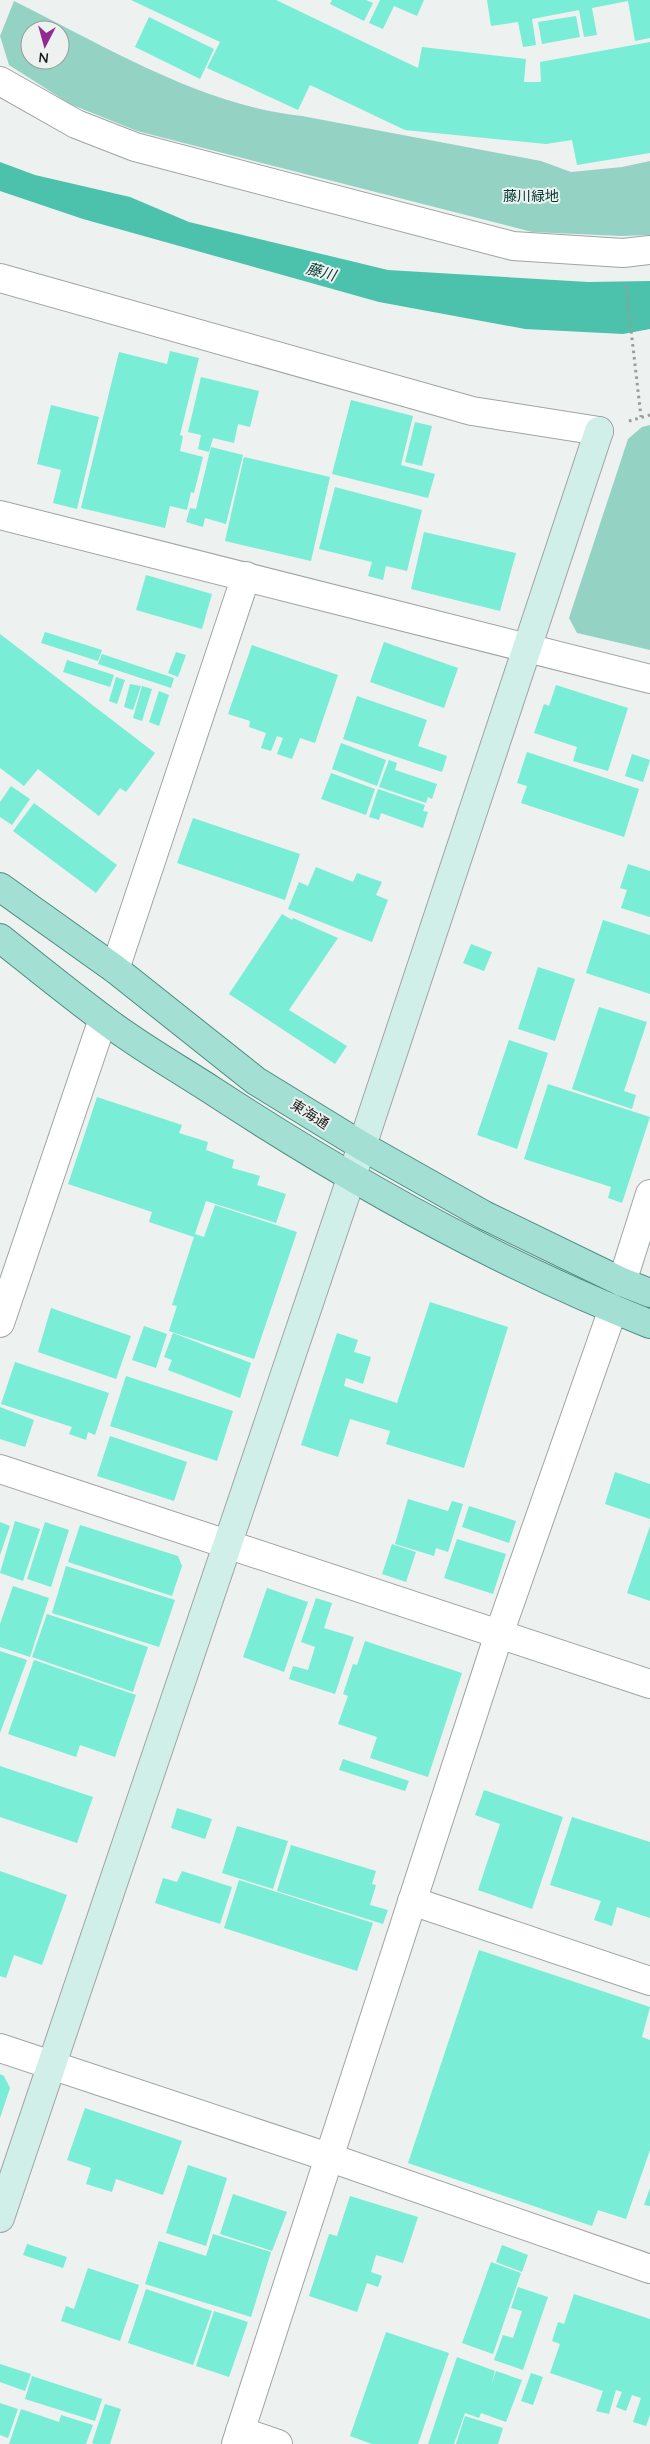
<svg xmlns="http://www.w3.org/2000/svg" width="650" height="2444" font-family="Quicksand,'Noto Sans JP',sans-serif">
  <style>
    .green { fill: #94d3c4; fill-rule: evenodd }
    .water { fill: #4cc2ac }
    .building { fill: #79edd5 }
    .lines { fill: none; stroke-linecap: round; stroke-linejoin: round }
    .street-casing { stroke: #a0a4a3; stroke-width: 30 }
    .secondary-casing { stroke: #a0a4a3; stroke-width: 30 }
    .primary-casing { stroke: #4c8d80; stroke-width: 30 }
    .path { stroke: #989c9b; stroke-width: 3; stroke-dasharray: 2.5 4; stroke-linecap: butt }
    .street { stroke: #fff; stroke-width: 28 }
    .secondary { stroke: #d1efe9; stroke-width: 28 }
    .primary { stroke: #a3dfd3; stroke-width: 28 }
    .labels { text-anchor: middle; stroke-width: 4; stroke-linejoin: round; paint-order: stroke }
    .park-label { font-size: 14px; fill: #00382f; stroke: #edf1f0 }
    .street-label { font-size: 14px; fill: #1c1e1d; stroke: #edf1f0 }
    .water-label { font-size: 15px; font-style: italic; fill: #043c33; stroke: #edf1f0 }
  </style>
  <rect width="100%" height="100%" fill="#edf1f0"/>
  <g class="green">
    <path d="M14,1C105,46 200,105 302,116L541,161L571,172L622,167L650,161V235L621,236L532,232L137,131L70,104L9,65L0,36ZM30,30H60V60H30Z"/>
    <polygon points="650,425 650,650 577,633 569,618 628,439 642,427"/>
  </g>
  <polygon class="water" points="0,162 35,175 130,197 189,222 388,270 588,282 650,281 650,329 623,334 525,329 379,302 83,219 0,191"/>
  <g class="building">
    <polygon points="131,0 276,0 418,68 422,47 526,59 524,82 541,82 540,62 650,42 650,153 577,165 572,140 546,144 405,130 310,85 298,110 207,68 220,42"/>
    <polygon points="332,0 366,0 373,3 364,21 330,4"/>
    <polygon points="380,0 424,0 417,16 394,6 383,29 369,23"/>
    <polygon points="487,0 650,0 650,38 635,41 628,1 592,8 597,35 584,37 579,10 532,19 536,45 523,47 518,22 491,26"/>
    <polygon points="576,16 580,37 542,44 538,22"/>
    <polygon points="149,17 214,49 200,79 135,47"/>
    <polygon points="170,351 199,358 180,435 183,436 180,451 203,457 194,493 191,492 187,510 170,506 165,528 81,508 119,352 167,364"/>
    <polygon points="201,377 259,391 250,427 238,424 234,443 213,438 209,452 198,449 201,435 188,432"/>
    <polygon points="351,400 413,416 401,465 435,474 428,498 332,474"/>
    <polygon points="51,405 99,417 77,509 53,503 61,470 37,464"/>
    <polygon points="415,422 432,426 422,466 405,462"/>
    <polygon points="211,447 243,455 226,524 205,518 203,527 186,522 190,508 196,509"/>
    <polygon points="244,457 330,477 311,561 225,541"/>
    <polygon points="335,487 422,510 407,571 386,566 383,580 368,576 372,562 319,549"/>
    <polygon points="424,532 516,553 500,611 411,589"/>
    <polygon points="146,575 212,594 202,629 136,610"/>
    <polygon points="45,632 102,650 98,661 41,643"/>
    <polygon points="0,634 155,753 126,792 120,788 99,816 38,769 24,786 0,768"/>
    <polygon points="384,642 458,668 444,708 370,682"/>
    <polygon points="252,645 338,675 315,743 300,738 292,759 277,754 283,738 277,736 271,751 261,748 266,733 249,727 250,721 228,714"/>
    <polygon points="176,652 186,655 178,677 168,673"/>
    <polygon points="102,654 174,678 171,688 98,664"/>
    <polygon points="67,660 114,675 110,687 63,672"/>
    <polygon points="116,677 125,680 117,704 109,701"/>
    <polygon points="130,684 141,686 133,710 124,707"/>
    <polygon points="556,685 628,708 608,771 573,761 577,747 534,733 544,704 549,706"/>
    <polygon points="142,686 152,689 142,721 133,718"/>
    <polygon points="159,691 169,695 159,726 149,722"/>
    <polygon points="357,696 427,720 418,746 447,756 442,772 343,739"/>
    <polygon points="341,743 386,760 377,786 332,769"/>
    <polygon points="527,752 639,789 624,837 521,803 527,786 517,783"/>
    <polygon points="632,754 650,760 643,782 625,776"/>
    <polygon points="389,760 397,763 395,770 437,784 432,799 428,797 426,803 379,787"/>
    <polygon points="331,773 375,789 366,815 321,799"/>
    <polygon points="11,786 30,799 12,825 0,817 0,802"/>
    <polygon points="378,789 425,805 423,811 428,812 423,828 381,813 379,820 369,817"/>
    <polygon points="34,803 117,865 96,893 13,831"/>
    <polygon points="193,818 300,854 285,900 177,863"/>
    <polygon points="628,864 650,871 650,917 621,908 627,890 620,888"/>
    <polygon points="316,867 353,882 357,873 382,882 376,895 388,900 372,942 288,909 299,882 308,886"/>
    <polygon points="282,914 292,920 293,918 338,938 289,1010 347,1046 335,1064 229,994"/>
    <polygon points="603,920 650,935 650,994 586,973"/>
    <polygon points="471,944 492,952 484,971 463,963"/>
    <polygon points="538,967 575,979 555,1041 518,1029"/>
    <polygon points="599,1007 647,1022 624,1091 636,1095 632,1109 572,1089"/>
    <polygon points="509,1040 548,1053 517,1149 477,1135"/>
    <polygon points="548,1084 650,1117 622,1203 608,1198 611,1187 524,1159"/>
    <polygon points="97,1097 182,1125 179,1133 208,1142 206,1150 234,1160 232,1168 260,1176 257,1185 286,1194 276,1223 206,1201 195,1234 204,1237 215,1205 297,1232 254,1359 169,1331 177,1306 172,1305 194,1237 149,1222 152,1212 68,1184"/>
    <polygon points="430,1302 508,1327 464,1468 386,1444 390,1431 350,1419 338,1457 301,1445 337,1333 358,1340 354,1352 371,1357 363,1384 346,1378 344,1386 397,1403"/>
    <polygon points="51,1308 131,1336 116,1379 38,1352"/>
    <polygon points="144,1326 167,1334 156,1368 132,1360"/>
    <polygon points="173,1333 251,1363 240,1398 168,1370 172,1360 164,1357"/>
    <polygon points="15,1362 109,1393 95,1435 88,1432 86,1440 69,1434 72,1427 1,1404"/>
    <polygon points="126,1376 233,1411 217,1461 110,1426"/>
    <polygon points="0,1407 34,1420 25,1447 0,1439"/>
    <polygon points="110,1436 187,1462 174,1501 97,1476"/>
    <polygon points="615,1472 650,1484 650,1519 605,1504"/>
    <polygon points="408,1499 448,1511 452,1501 463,1504 448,1552 436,1548 434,1556 395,1544"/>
    <polygon points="469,1506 516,1521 509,1543 462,1527"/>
    <polygon points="15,1521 40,1529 23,1581 0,1573"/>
    <polygon points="0,1522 10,1526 0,1555"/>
    <polygon points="45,1522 69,1530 51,1587 27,1579"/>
    <polygon points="80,1525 178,1556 182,1566 172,1596 68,1562"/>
    <polygon points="650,1526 650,1601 627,1593"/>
    <polygon points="457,1539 506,1554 493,1594 444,1578"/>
    <polygon points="392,1544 416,1552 406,1582 382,1574"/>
    <polygon points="66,1566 175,1600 159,1647 52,1613"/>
    <polygon points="13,1586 49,1598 30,1657 0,1647 0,1624"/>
    <polygon points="267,1588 308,1602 284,1672 243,1657"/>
    <polygon points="316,1598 332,1603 324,1628 354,1637 335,1694 289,1679 293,1666 308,1670 315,1647 301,1642"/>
    <polygon points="47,1614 148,1647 133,1692 32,1657"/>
    <polygon points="365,1641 462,1673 428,1777 370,1758 377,1737 338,1724 348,1696 343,1694 353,1664 357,1665"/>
    <polygon points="0,1651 27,1660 0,1733"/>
    <polygon points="34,1660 136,1695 115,1757 80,1745 76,1757 8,1734"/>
    <polygon points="343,1759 409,1781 405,1791 339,1770"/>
    <polygon points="0,1766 93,1797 77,1843 0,1817"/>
    <polygon points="484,1790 563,1817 532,1909 478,1890 500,1824 475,1815"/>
    <polygon points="177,1808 212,1819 205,1839 171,1828"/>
    <polygon points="572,1817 650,1842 650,1918 617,1907 612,1926 594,1920 601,1901 550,1885"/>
    <polygon points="237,1826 288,1841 273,1889 222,1873"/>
    <polygon points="291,1845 376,1871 372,1884 376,1885 370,1905 388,1910 383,1924 277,1891"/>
    <polygon points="0,1871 67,1895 42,1965 14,1955 6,1978 0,1976"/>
    <polygon points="182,1871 232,1887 220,1924 155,1903 163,1878 177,1882"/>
    <polygon points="239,1880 373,1923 357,1971 224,1928"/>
    <polygon points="479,1950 650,2007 642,2037 650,2040 650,2150 626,2219 598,2210 592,2226 408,2163"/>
    <polygon points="0,2074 4,2076 10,2088 0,2118"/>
    <polygon points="85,2108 182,2141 163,2195 116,2179 112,2192 86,2184 91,2168 67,2160"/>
    <polygon points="188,2165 227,2178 206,2246 166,2233"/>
    <polygon points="650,2188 650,2206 644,2205"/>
    <polygon points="233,2194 287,2212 272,2251 220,2234"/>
    <polygon points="350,2196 418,2217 403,2263 376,2255 371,2272 382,2276 378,2287 367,2283 357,2312 309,2296 329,2234 337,2236"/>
    <polygon points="213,2234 271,2252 251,2317 145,2284 159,2241 206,2256"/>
    <polygon points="27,2244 67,2257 63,2268 23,2255"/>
    <polygon points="502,2245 528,2255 522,2272 496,2262"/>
    <polygon points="491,2262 521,2273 493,2354 462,2343"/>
    <polygon points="88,2268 139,2285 120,2341 61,2321 66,2306 74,2309"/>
    <polygon points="518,2287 548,2297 523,2370 494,2360 503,2335 513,2338 522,2311 511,2308"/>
    <polygon points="146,2289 212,2311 193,2365 128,2343"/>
    <polygon points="574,2294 650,2319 650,2415 646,2426 633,2422 641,2398 632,2395 626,2411 616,2407 622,2392 616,2390 609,2414 596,2411 603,2391 550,2373 560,2344 552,2341 558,2322 564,2324"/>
    <polygon points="214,2311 248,2322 229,2377 196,2366"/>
    <polygon points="386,2332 449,2353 418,2444 372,2444 350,2436"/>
    <polygon points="457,2357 495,2371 491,2386 496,2371 522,2380 506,2422 481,2413 479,2418 465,2413 454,2444 428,2444"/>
    <polygon points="0,2364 31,2374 25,2391 0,2382"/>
    <polygon points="531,2373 543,2377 533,2405 521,2401"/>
    <polygon points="32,2376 102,2399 95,2421 25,2399"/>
    <polygon points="0,2403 18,2409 8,2438 0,2435"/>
    <polygon points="105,2404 121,2409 110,2444 95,2444 92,2443"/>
    <polygon points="21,2409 59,2422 61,2415 93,2425 86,2444 9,2444"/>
    <polygon points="465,2416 503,2428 498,2444 456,2444"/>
  </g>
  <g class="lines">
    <g class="street-casing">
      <g id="street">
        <polyline points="0,81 76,124 135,147 513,246 623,253 650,250"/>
        <polyline points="0,278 472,411 599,431"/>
        <polyline points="0,515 650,679"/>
        <polyline points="115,969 246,576"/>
        <polyline points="622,1282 650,1194"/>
        <polyline points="0,1323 103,1019"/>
        <polyline points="0,1469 650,1684"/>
        <polyline points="412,1901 650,1981"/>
        <polyline points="0,2048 328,2157 650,2269"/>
        <polyline points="240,2431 278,2444"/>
        <polyline points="236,2444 499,1634 613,1309"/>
      </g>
    </g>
    <g class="secondary-casing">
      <polyline id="secondary" points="0,2218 362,1146 599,431"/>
    </g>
    <g class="primary-casing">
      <g id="primary">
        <polyline points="0,887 115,969 256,1081 287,1100 362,1146 484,1215 622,1282 650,1293"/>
        <path d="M0,938C34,965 67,992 102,1018C137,1045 176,1067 213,1091C352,1182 496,1263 650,1324"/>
      </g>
    </g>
    <g class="path">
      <polyline points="626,286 641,417"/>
      <polyline points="629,421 650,415"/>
    </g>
    <use href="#street" class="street"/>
    <use href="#secondary" class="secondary"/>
    <use href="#primary" class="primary"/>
  </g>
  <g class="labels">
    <g class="park-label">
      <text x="531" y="201">藤川緑地</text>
    </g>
    <g class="street-label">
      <text transform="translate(310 1114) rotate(32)" y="5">東海通</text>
    </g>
    <g class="water-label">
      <text transform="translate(321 272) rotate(16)" y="5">藤川</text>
    </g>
  </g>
  <g transform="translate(45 45) rotate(186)"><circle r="24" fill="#edf1f0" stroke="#999d9c"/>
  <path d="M0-4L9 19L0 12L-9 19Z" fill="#912b90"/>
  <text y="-8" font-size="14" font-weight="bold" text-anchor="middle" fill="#1c1e1d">N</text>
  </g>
</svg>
